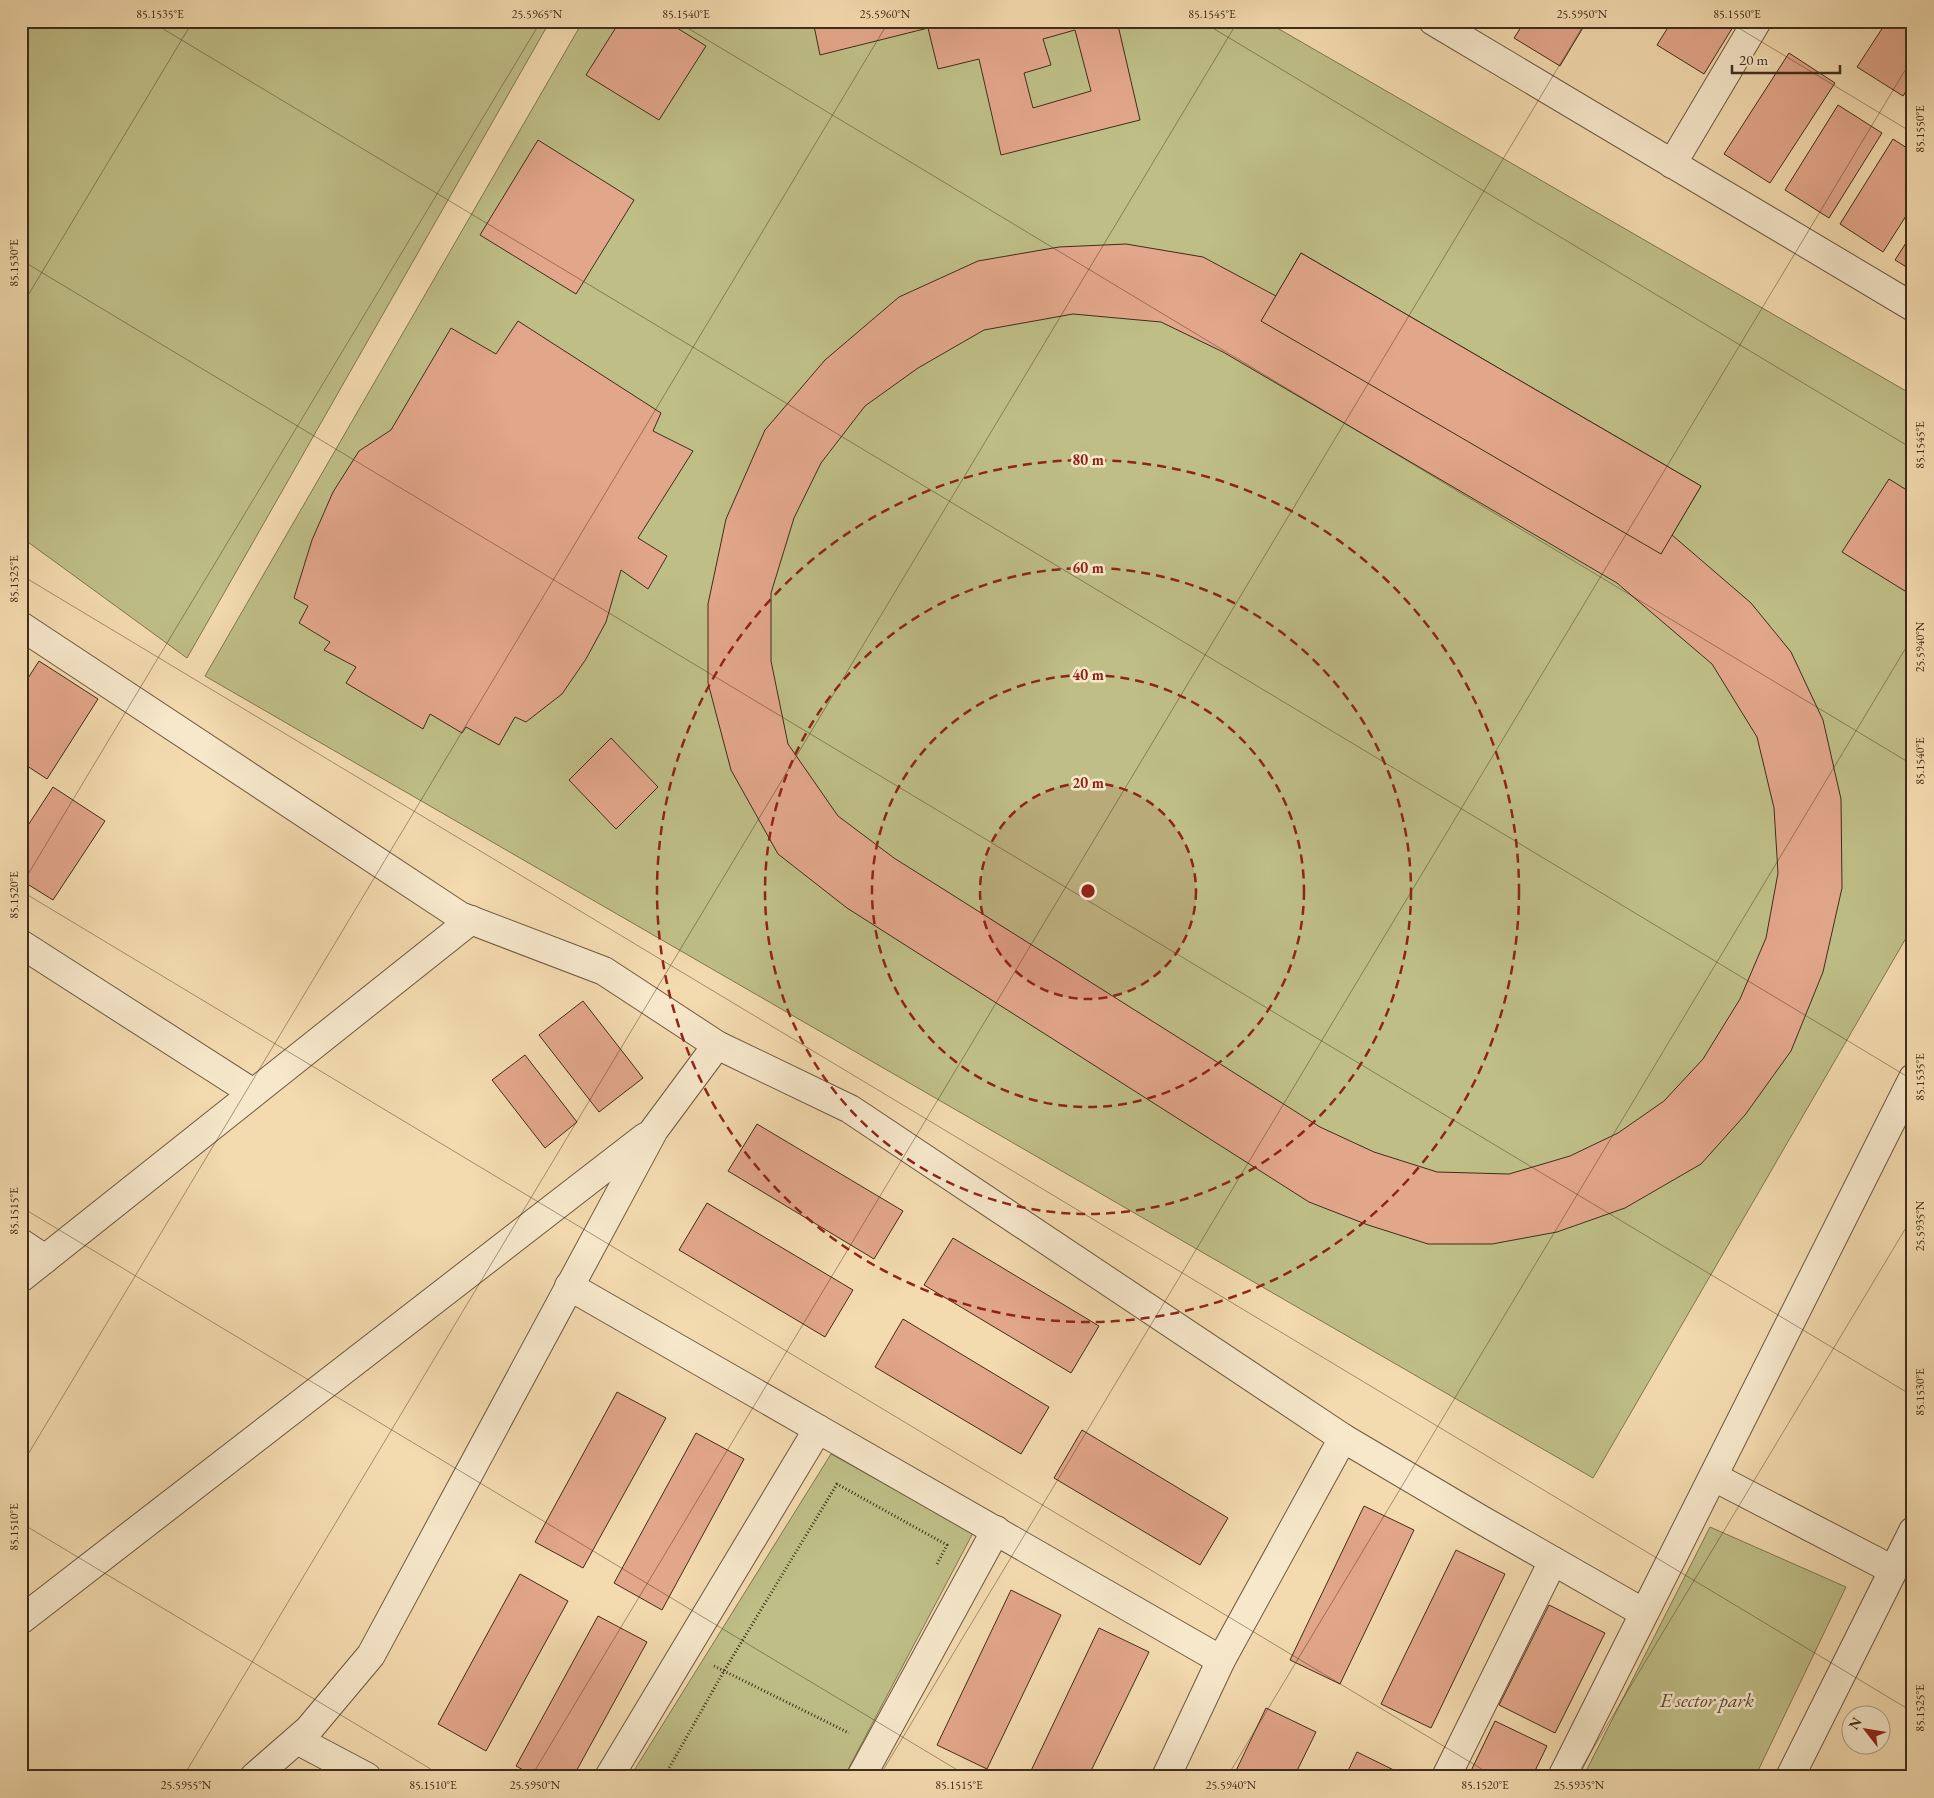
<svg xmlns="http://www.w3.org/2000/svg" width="1934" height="1798" font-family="'EB Garamond',serif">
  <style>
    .green { fill: #bfbe87; stroke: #807651 }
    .building { fill: #e2a68a; stroke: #402d1b; fill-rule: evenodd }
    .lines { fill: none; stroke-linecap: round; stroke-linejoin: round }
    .minor-casing { stroke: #6d5840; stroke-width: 30 }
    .path { stroke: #402d1b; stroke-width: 3; stroke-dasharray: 1 2.5; stroke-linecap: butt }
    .minor { stroke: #f7e8cb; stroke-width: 28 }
    .ticks { fill: none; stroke: #402d1b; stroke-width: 1; stroke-opacity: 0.45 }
    .ring { fill: none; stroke: #8f2418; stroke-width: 2.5; stroke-dasharray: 9 6 }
    .labels { text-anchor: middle; stroke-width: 5; stroke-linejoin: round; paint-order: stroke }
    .park-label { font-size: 20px; font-style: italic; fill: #594a31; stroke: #f7e8cb }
    .centre { fill: #8f2418; stroke: #f7e8cb; stroke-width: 2.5 }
    .ring-label { font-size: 15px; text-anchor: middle; font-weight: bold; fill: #8f2418; stroke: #f7e8cb; stroke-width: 5; stroke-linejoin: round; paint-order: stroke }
    .neatline { fill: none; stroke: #402d1b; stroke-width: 2 }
    .ticks-label { font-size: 12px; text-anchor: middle; fill: #402d1b }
  </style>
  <rect width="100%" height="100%" fill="#f3dbaf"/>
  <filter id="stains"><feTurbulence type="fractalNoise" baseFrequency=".004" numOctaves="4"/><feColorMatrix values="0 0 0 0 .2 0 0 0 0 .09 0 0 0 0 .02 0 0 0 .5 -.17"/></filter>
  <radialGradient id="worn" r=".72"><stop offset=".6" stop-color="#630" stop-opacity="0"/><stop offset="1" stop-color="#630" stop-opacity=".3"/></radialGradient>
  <g class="green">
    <polygon points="21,21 550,21 187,658 21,537"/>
    <polygon points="583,21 1265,21 1913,395 1913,926 1593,1478 205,676"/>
    <polygon points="831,1454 973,1533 844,1777 630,1777"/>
    <polygon points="1710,1527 1846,1587 1755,1777 1583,1777"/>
  </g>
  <g class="building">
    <polygon points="620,21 666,21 706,46 659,120 586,75"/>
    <path d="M813,21H1117L1140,120L1001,155L979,59L938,69L928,28L820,55ZM1075,30L1091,91L1033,108L1024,73L1051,65L1043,39Z"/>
    <polygon points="1525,21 1587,21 1560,66 1514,38"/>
    <polygon points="1672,21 1735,21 1736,22 1704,74 1657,45"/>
    <polygon points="1887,21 1913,21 1913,81 1903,96 1857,67"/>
    <polygon points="1789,53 1835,83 1770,183 1724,154"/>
    <polygon points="1838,105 1882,133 1829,218 1785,190"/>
    <polygon points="1893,139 1913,152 1913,205 1883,252 1840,224"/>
    <polygon points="538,140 634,200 576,294 480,235"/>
    <polygon points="1913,232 1913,271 1895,260"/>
    <path d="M1126,244L1203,257L1276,296L1301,253L1701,486L1672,535L1751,603L1791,652L1823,720L1841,799L1842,888L1823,972L1791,1051L1745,1115L1701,1164L1625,1208L1557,1232L1492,1244H1428L1368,1225L1309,1202L847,908L778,854L731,770L708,683V604L726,519L765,430L825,360L899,297L978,261L1059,247ZM1073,314L1161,322L1223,352L1617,583L1712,664L1757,737L1774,808L1778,873L1766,938L1740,999L1703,1059L1664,1101L1618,1133L1570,1156L1509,1174L1437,1172L1374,1152L1320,1127L894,858L838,816L788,744L771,661V593L794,518L821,463L865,406L918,368L984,330Z"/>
    <polygon points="1301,253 1701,486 1661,554 1261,321"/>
    <polygon points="518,321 661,413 653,431 693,451 638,538 667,556 648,589 621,570 606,622 586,659 562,694 526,722 515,717 499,745 466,727 462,733 430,714 423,729 346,683 356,667 324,650 330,642 299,623 308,606 294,598 312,540 333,492 359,451 391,430 451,328 496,354"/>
    <polygon points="1889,479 1913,494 1913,596 1842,552"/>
    <polygon points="39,661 98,699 47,779 21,762 21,689"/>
    <polygon points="611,738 658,787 616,829 569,780"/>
    <polygon points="53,787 105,821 53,900 21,880 21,836"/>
    <polygon points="583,1001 643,1078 599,1112 539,1035"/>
    <polygon points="525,1055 577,1122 545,1148 492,1080"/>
    <polygon points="757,1124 903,1211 874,1259 728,1171"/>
    <polygon points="707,1203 853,1290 825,1337 679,1250"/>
    <polygon points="953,1238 1099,1326 1071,1373 924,1285"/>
    <polygon points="903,1319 1049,1407 1021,1454 875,1367"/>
    <polygon points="617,1392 666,1418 583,1568 535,1542"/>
    <polygon points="1082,1430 1228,1518 1200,1565 1054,1478"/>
    <polygon points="696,1433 744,1459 662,1610 614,1583"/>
    <polygon points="1364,1506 1414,1530 1340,1684 1290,1660"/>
    <polygon points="1456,1550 1505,1574 1431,1728 1381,1704"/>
    <polygon points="520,1574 568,1601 486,1751 438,1724"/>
    <polygon points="1011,1590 1061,1615 987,1769 937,1745"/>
    <polygon points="1549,1605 1605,1633 1555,1733 1499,1705"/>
    <polygon points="598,1616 647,1642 573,1777 536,1777 516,1766"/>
    <polygon points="1099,1628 1149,1652 1088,1777 1028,1777"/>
    <polygon points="1266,1708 1316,1732 1294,1777 1233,1777"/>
    <polygon points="1495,1721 1547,1746 1532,1777 1468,1777"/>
    <polygon points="1357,1752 1406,1776 1405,1777 1345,1777"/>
  </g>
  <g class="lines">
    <g class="minor-casing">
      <g id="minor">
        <polyline points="1433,21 1913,307"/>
        <polyline points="1672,164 1757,21"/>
        <polyline points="21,626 460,916 604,971 717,1045 850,1109 1343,1438 1480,1519 1644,1613"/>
        <polyline points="21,944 253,1093"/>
        <polyline points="21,1243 45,1259"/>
        <polyline points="21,1278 471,920"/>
        <polyline points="569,1286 818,1429"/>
        <polyline points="1714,1477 1893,1570"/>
        <polyline points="21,1620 645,1137"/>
        <polyline points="297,1740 367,1777"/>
        <polyline points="254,1777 309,1729 371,1655 654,1130 717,1045"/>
        <polyline points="609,1777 818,1429 1221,1660"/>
        <polyline points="861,1777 996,1530"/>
        <polyline points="1166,1777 1221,1660 1343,1438"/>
        <polyline points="1446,1777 1553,1561"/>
        <polyline points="1562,1777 1913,1078"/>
        <polyline points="1790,1777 1913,1531"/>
      </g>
    </g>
    <g class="path">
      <polyline points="714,1666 849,1733"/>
      <polyline points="664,1777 724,1671 837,1484 947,1545 937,1564"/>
    </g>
    <use href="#minor" class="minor"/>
  </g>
  <path class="ticks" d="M150,21L1913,1080M676,21L1913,765M1201,21L1913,449M1727,21L1913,133M21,260L1913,1396M21,307L193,21M21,575L1913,1712M21,886L541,21M21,891L1495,1777M21,1207L969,1777M21,1466L889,21M21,1523L444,1777M183,1777L1238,21M531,1777L1586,21M879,1777L1913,57M1227,1777L1913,636M1576,1777L1913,1216"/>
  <circle cx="1088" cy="891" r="108" fill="#8f2418" fill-opacity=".12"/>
  <g class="ring">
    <circle cx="1088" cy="891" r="108"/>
    <circle cx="1088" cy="891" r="216"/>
    <circle cx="1088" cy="891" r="323"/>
    <circle cx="1088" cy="891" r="431"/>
  </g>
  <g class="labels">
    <g class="park-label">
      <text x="1707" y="1707">E sector park</text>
    </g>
  </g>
  <circle cx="1088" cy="891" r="8" class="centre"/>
  <g class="ring-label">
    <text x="1088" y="465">80 m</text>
    <text x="1088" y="573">60 m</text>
    <text x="1088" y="680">40 m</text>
    <text x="1088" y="788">20 m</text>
  </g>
  <rect width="1934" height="1798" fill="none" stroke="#f3dbaf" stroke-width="55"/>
  <g transform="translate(1866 1730) rotate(301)"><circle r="24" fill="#f7e8cb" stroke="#ae9d85"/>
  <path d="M0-4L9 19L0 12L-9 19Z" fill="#8f2418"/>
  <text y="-8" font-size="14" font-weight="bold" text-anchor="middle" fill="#402d1b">N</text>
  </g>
  <path d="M1732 65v8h108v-8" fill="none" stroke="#402d1b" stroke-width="2.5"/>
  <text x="1739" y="65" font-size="15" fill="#402d1b" stroke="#f7e8cb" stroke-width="4" paint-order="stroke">20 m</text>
  <rect x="28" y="28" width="1878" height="1742" class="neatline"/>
  <g class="ticks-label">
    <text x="160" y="18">85.1535°E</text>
    <text x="537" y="18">25.5965°N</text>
    <text x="686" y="18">85.1540°E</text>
    <text x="885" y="18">25.5960°N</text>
    <text x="1212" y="18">85.1545°E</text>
    <text x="1582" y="18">25.5950°N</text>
    <text x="1737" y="18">85.1550°E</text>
    <text transform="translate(1920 129) rotate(-90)" y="4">85.1550°E</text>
    <text transform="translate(14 263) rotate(-90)" y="4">85.1530°E</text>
    <text transform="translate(1920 445) rotate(-90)" y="4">85.1545°E</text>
    <text transform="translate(14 579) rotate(-90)" y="4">85.1525°E</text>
    <text transform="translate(1920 647) rotate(-90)" y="4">25.5940°N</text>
    <text transform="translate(1920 761) rotate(-90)" y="4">85.1540°E</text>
    <text transform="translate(14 895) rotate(-90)" y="4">85.1520°E</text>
    <text transform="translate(1920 1077) rotate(-90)" y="4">85.1535°E</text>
    <text transform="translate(14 1211) rotate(-90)" y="4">85.1515°E</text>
    <text transform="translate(1920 1226) rotate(-90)" y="4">25.5935°N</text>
    <text transform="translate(1920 1392) rotate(-90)" y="4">85.1530°E</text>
    <text transform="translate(14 1527) rotate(-90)" y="4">85.1510°E</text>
    <text transform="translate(1920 1708) rotate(-90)" y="4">85.1525°E</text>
    <text x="186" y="1789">25.5955°N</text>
    <text x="433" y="1789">85.1510°E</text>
    <text x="535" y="1789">25.5950°N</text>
    <text x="959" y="1789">85.1515°E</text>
    <text x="1231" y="1789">25.5940°N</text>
    <text x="1485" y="1789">85.1520°E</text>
    <text x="1579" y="1789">25.5935°N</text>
  </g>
  <rect width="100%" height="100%" filter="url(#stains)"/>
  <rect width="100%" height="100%" fill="url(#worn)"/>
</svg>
